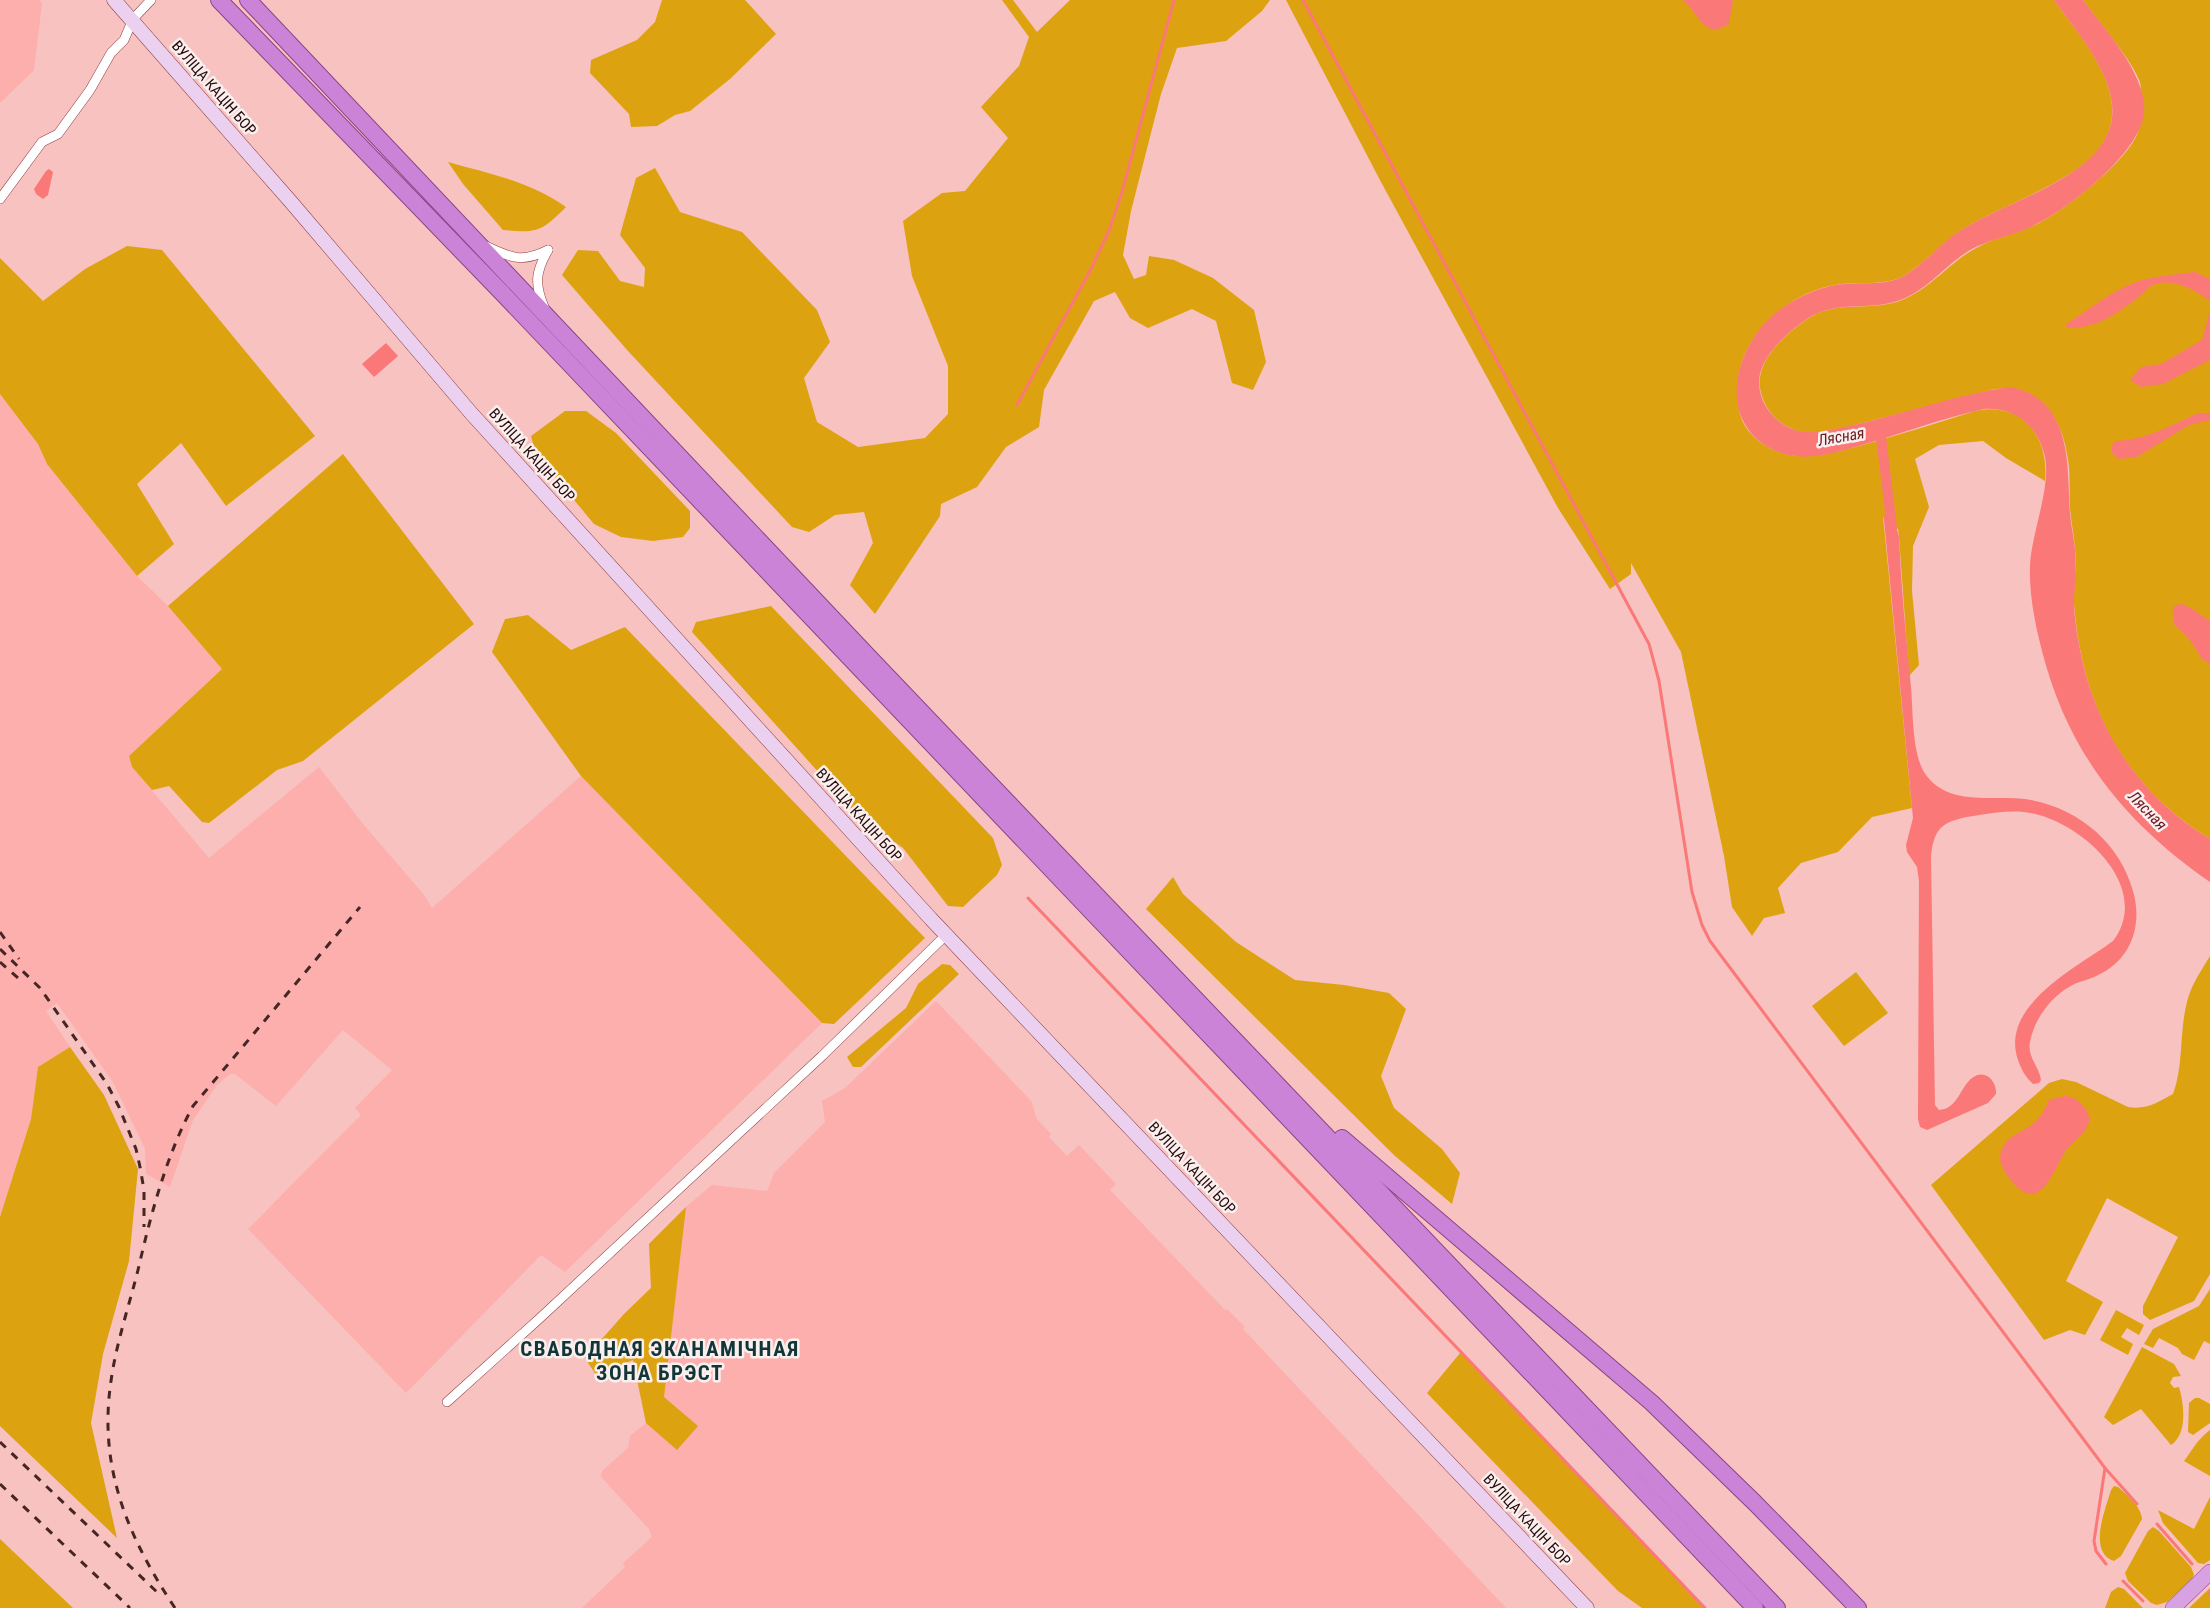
<svg xmlns="http://www.w3.org/2000/svg" width="2210" height="1608" font-family="'Roboto Condensed',sans-serif">
  <style>
    .built { fill: #fcafac }
    .green { fill: #dda210 }
    .water { fill: #fb7879 }
    .lines { fill: none; stroke-linecap: round; stroke-linejoin: round }
    .stream { stroke: #fb7879; stroke-width: 3 }
    .canal { stroke: #fb7879; stroke-width: 10 }
    .minor-casing { stroke: #8d4142; stroke-width: 10 }
    .secondary-casing { stroke: #8d4142; stroke-width: 15 }
    .primary-casing { stroke: #894489; stroke-width: 16 }
    .trunk-casing { stroke: #894489; stroke-width: 18 }
    .minor { stroke: #fff; stroke-width: 9 }
    .secondary { stroke: #ecd0f0; stroke-width: 14 }
    .primary { stroke: #d8a2e2; stroke-width: 15 }
    .trunk { stroke: #cb83d8; stroke-width: 16 }
    .rail { stroke: #462525; stroke-width: 3; stroke-dasharray: 8 8; stroke-linecap: butt }
    .labels { text-anchor: middle; stroke-width: 5; stroke-linejoin: round; paint-order: stroke }
    .street-label { font-size: 15px; fill: #27090a; stroke: #f9efef }
    .water-label { font-size: 16px; font-style: italic; fill: #6c1a20; stroke: #f9efef }
    .district-label { font-size: 21px; font-weight: bold; letter-spacing: 1.5px; fill: #123537; stroke: #f9efef }
  </style>
  <rect width="100%" height="100%" fill="#f7c2bf"/>
  <g class="built">
    <polygon points="0,0 39,0 42,3 34,70 0,103"/>
    <polygon points="0,394 38,444 47,464 137,576 168,606 222,669 129,756 132,767 209,858 319,767 363,824 425,896 432,908 581,776 822,1023 565,1272 541,1255 406,1393 248,1229 361,1115 355,1108 392,1070 343,1030 276,1106 235,1074 230,1074 217,1085 193,1120 170,1187 146,1174 145,1149 113,1082 57,1003 46,1011 70,1047 38,1067 31,1119 0,1217"/>
    <polygon points="936,1001 1032,1102 1036,1118 1051,1134 1049,1137 1067,1156 1079,1145 1116,1184 1110,1190 1225,1310 1227,1309 1245,1327 1243,1329 1506,1608 582,1608 625,1567 623,1563 652,1537 649,1529 601,1477 602,1471 628,1448 630,1436 646,1423 624,1314 651,1288 649,1244 686,1207 712,1185 767,1191 774,1173 825,1122 822,1101 845,1088"/>
  </g>
  <g class="green">
    <polygon points="662,0 745,0 776,34 730,79 690,111 675,115 657,126 631,127 629,114 590,73 591,60 637,40 655,22"/>
    <polygon points="1002,0 1013,0 1037,32 1070,0 1270,0 1262,11 1226,41 1177,48 1161,94 1131,211 1123,255 1134,279 1146,275 1149,256 1174,260 1213,278 1254,310 1266,362 1253,390 1232,383 1216,321 1192,309 1148,328 1130,318 1115,292 1094,301 1044,390 1039,427 1006,447 977,487 941,504 940,516 875,614 850,585 873,543 864,512 835,515 809,532 792,527 628,351 562,275 578,250 598,251 620,281 644,287 645,268 620,235 636,178 655,168 680,212 742,232 817,310 830,342 804,378 817,422 858,447 925,438 948,414 948,366 912,276 903,221 942,193 965,191 1008,138 981,107 1019,66 1029,37"/>
    <path d="M1286,0H2054C2082,40 2132,91 2104,142C2081,182 1995,206 1957,233C1941,244 1916,271 1900,278C1882,285 1859,282 1841,284C1802,289 1769,313 1749,346C1737,367 1734,394 1741,417C1748,439 1776,455 1798,456C1822,457 1847,449 1870,443C1905,433 1940,422 1975,411C2023,401 2049,436 2045,481L2006,458L1983,441L1939,445L1915,459L1929,507L1913,546L1912,591L1919,665L1909,676L1899,537L1898,529L1883,516L1912,808L1872,817L1838,852L1801,863L1778,888L1785,913L1764,918L1752,936L1732,907L1724,856L1681,652L1631,563V574L1610,589L1558,508L1381,182Z"/>
    <path d="M2083,0H2210V839C2151,803 2109,751 2089,685C2081,659 2076,631 2074,604C2073,586 2077,567 2075,549C2074,535 2071,522 2070,508C2069,490 2071,472 2067,454C2061,415 2037,384 1995,389C1951,400 1907,412 1863,423C1846,427 1827,433 1810,433C1784,431 1764,413 1760,388C1756,359 1785,335 1806,320C1838,298 1868,313 1902,300C1932,288 1951,260 1980,246C1999,236 2020,233 2039,223C2066,209 2128,161 2138,132C2141,124 2139,113 2140,105C2140,98 2142,89 2140,82C2132,60 2098,21 2083,0Z"/>
    <path d="M448,162C490,174 529,181 566,207C541,232 538,233 503,230L463,184Z"/>
    <polygon points="127,246 162,250 315,436 226,506 181,443 137,484 174,544 137,576 47,464 38,444 0,394 0,258 43,301 85,269"/>
    <polygon points="565,411 586,411 616,433 690,511 690,528 683,537 653,541 621,537 594,524 536,454 531,436"/>
    <polygon points="343,454 474,624 303,761 277,770 209,823 202,822 169,786 152,790 132,767 129,756 222,669 168,606"/>
    <polygon points="771,606 993,838 1002,865 997,875 963,907 948,906 903,848 858,816 692,632 696,622"/>
    <polygon points="528,615 571,650 625,627 925,938 834,1024 822,1023 581,776 492,652 505,619"/>
    <polygon points="1173,877 1183,894 1236,942 1295,980 1344,985 1389,993 1406,1009 1381,1076 1394,1108 1442,1149 1460,1173 1452,1204 1395,1156 1146,909"/>
    <path d="M2210,956V1274L2194,1301L2150,1320L2143,1314V1306L2178,1237L2107,1198L2066,1281L2103,1302L2085,1335L2070,1330L2044,1340L1931,1185L2049,1083L2062,1079L2076,1082L2128,1107C2147,1110 2158,1102 2173,1094C2184,1065 2179,1032 2187,1002C2191,985 2201,971 2210,956Z"/>
    <polygon points="942,964 950,965 959,974 861,1067 853,1067 847,1057 906,1008 918,984"/>
    <polygon points="1856,972 1888,1013 1844,1046 1812,1006"/>
    <polygon points="70,1047 104,1095 138,1169 129,1261 103,1354 91,1423 117,1538 0,1426 0,1217 31,1119 38,1067"/>
    <polygon points="686,1207 664,1397 698,1426 677,1450 646,1423 633,1360 596,1375 585,1358 624,1314 651,1288 649,1244"/>
    <polygon points="2210,1289 2210,1344 2204,1341 2194,1360 2182,1354 2178,1348 2159,1338 2153,1348 2144,1344 2153,1329 2199,1306"/>
    <polygon points="2116,1310 2144,1325 2139,1335 2127,1328 2121,1337 2133,1344 2128,1355 2100,1340"/>
    <path d="M2142,1347L2174,1364L2181,1376L2173,1377L2170,1383L2174,1388L2179,1387C2184,1404 2188,1434 2171,1445L2141,1409L2113,1425L2104,1417Z"/>
    <polygon points="1461,1352 1706,1608 1642,1608 1618,1591 1427,1393"/>
    <polygon points="2195,1398 2199,1398 2210,1404 2210,1423 2193,1435 2188,1432 2189,1403"/>
    <path d="M2210,1430V1476L2184,1461C2194,1448 2196,1441 2210,1430Z"/>
    <path d="M2114,1486L2118,1487C2127,1495 2141,1506 2142,1519L2121,1556L2114,1561C2087,1552 2106,1508 2111,1490Z"/>
    <polygon points="2210,1497 2210,1560 2204,1564 2198,1563 2163,1523 2158,1510 2194,1529"/>
    <polygon points="2153,1527 2159,1531 2191,1567 2194,1575 2192,1579 2167,1602 2157,1605 2151,1603 2128,1581 2125,1573 2148,1531"/>
    <polygon points="0,1539 73,1608 0,1608"/>
    <polygon points="2118,1587 2124,1589 2143,1608 2105,1608 2111,1592"/>
    <polygon points="2210,1588 2210,1608 2189,1608"/>
  </g>
  <g class="water">
    <path d="M1683,0H1733L1729,23C1706,42 1699,14 1683,0Z"/>
    <path d="M2054,0H2083C2105,30 2153,81 2143,119C2133,159 2063,214 2026,229C2007,237 1988,240 1970,250C1945,265 1928,290 1900,300C1868,312 1838,299 1807,319C1791,330 1771,347 1763,365C1748,398 1779,435 1814,432C1830,431 1847,426 1863,423C1912,411 1960,394 2010,387C2073,399 2067,464 2070,514C2071,526 2074,538 2075,550C2076,567 2075,583 2074,600C2074,619 2078,640 2082,659C2099,735 2142,798 2210,839V882C2125,823 2068,753 2042,651C2035,624 2029,594 2030,566C2031,533 2053,484 2044,453C2036,424 2014,407 1984,409C1942,418 1900,434 1859,446C1839,451 1817,459 1796,456C1776,454 1756,443 1746,426C1723,389 1746,335 1778,311C1792,301 1810,291 1827,287C1850,280 1879,287 1900,278C1918,270 1940,244 1958,232C2000,204 2086,182 2107,135C2129,89 2079,36 2054,0Z"/>
    <polygon points="49,169 53,172 48,195 43,199 36,194 34,189 46,171"/>
    <path d="M2195,272L2210,279V301C2196,290 2174,278 2155,284C2150,285 2145,292 2141,295C2118,313 2097,329 2067,328L2066,324C2089,310 2112,290 2139,281C2158,276 2176,274 2195,272Z"/>
    <polygon points="2210,311 2210,360 2163,384 2141,387 2130,380 2141,367 2161,364 2202,340"/>
    <polygon points="386,343 398,356 374,377 362,364"/>
    <path d="M2198,413H2210V420L2189,425L2137,457L2119,459L2112,453L2111,448L2115,441C2145,440 2171,426 2198,413Z"/>
    <path d="M1888,513L1893,515L1899,537C1901,587 1906,637 1911,687C1913,710 1912,752 1924,772C1946,807 1991,795 2025,799C2076,806 2120,842 2133,891C2143,925 2131,960 2098,975C2089,980 2078,981 2069,987C2050,998 2034,1020 2030,1042C2027,1057 2039,1066 2041,1080L2039,1083L2033,1084C2026,1078 2021,1069 2018,1060C1999,1005 2078,967 2113,941C2152,889 2087,828 2039,815C2019,809 1999,812 1979,815C1948,820 1933,823 1931,858L1935,1105L1939,1110C1958,1109 1960,1087 1972,1078C1985,1068 1997,1081 1996,1094L1988,1103L1927,1130L1920,1127L1918,1119L1919,881L1917,867L1907,852L1906,845L1913,818L1884,520L1883,516Z"/>
    <polygon points="2182,604 2191,608 2210,621 2210,664 2202,659 2190,640 2174,624 2173,608 2176,605"/>
    <path d="M2065,1096C2074,1097 2078,1100 2084,1107C2100,1126 2075,1138 2065,1152C2052,1173 2039,1218 2009,1178C2003,1169 1997,1160 2002,1149C2009,1134 2024,1132 2034,1123C2042,1116 2045,1109 2049,1100Z"/>
  </g>
  <g class="lines">
    <g class="stream">
      <polyline points="1303,0 1649,644 1659,681 1692,892 1702,925 1710,941 2105,1468 2137,1504"/>
      <polyline points="1017,405 1092,267 1110,228 1122,192 1174,0"/>
      <polyline points="1028,898 1705,1608"/>
      <polyline points="2105,1468 2094,1541 2096,1551 2106,1564"/>
      <polyline points="2157,1524 2192,1564"/>
      <polyline points="2123,1581 2143,1601"/>
      <polyline points="2209,1593 2210,1595"/>
    </g>
    <polyline class="canal" points="1880,429 1892,528"/>
    <g class="minor-casing">
      <g id="minor">
        <polyline points="0,199 42,142 58,134 90,90 111,53 124,40 133,19 151,0"/>
        <path d="M486,246C511,258 522,263 548,250"/>
        <path d="M544,307C534,283 536,271 548,250"/>
        <polyline points="447,1402 540,1318 822,1056 946,935"/>
      </g>
    </g>
    <g class="secondary-casing">
      <polyline id="secondary" points="114,0 291,202 471,413 931,919 1587,1608"/>
    </g>
    <g class="primary-casing">
      <polyline id="primary" points="2173,1608 2210,1572"/>
    </g>
    <g class="trunk-casing">
      <g id="trunk">
        <polyline points="219,0 507,298 1755,1608"/>
        <polyline points="248,0 867,655 1777,1608"/>
        <polyline points="1342,1138 1652,1403 1755,1503 1858,1608"/>
      </g>
    </g>
    <use href="#minor" class="minor"/>
    <use href="#secondary" class="secondary"/>
    <use href="#primary" class="primary"/>
    <use href="#trunk" class="trunk"/>
    <g class="rail">
      <polyline points="0,932 19,959"/>
      <polyline points="0,949 40,988 107,1084 119,1107 136,1149 140,1167 144,1190 144,1227"/>
      <polyline points="0,962 18,978"/>
      <polyline points="0,1442 158,1593"/>
      <polyline points="0,1484 130,1608"/>
      <path d="M175,1608C128,1537 98,1468 111,1381C116,1344 129,1306 138,1270C151,1214 166,1156 193,1106L360,907"/>
    </g>
  </g>
  <g class="labels">
    <g class="street-label">
      <text transform="translate(214 88) rotate(49)" y="5">ВУЛІЦА КАЦІН БОР</text>
      <text transform="translate(532 455) rotate(48)" y="5">ВУЛІЦА КАЦІН БОР</text>
      <text transform="translate(859 815) rotate(48)" y="5">ВУЛІЦА КАЦІН БОР</text>
      <text transform="translate(1192 1168) rotate(47)" y="5">ВУЛІЦА КАЦІН БОР</text>
      <text transform="translate(1527 1520) rotate(47)" y="5">ВУЛІЦА КАЦІН БОР</text>
    </g>
    <g class="water-label">
      <text transform="translate(1841 436) rotate(-10)" y="6">Лясная</text>
      <text transform="translate(2148 810) rotate(46)" y="6">Лясная</text>
    </g>
    <g class="district-label">
      <text x="660" y="1356">СВАБОДНАЯ ЭКАНАМІЧНАЯ<tspan x="660" dy="24">ЗОНА БРЭСТ</tspan></text>
    </g>
  </g>
</svg>
